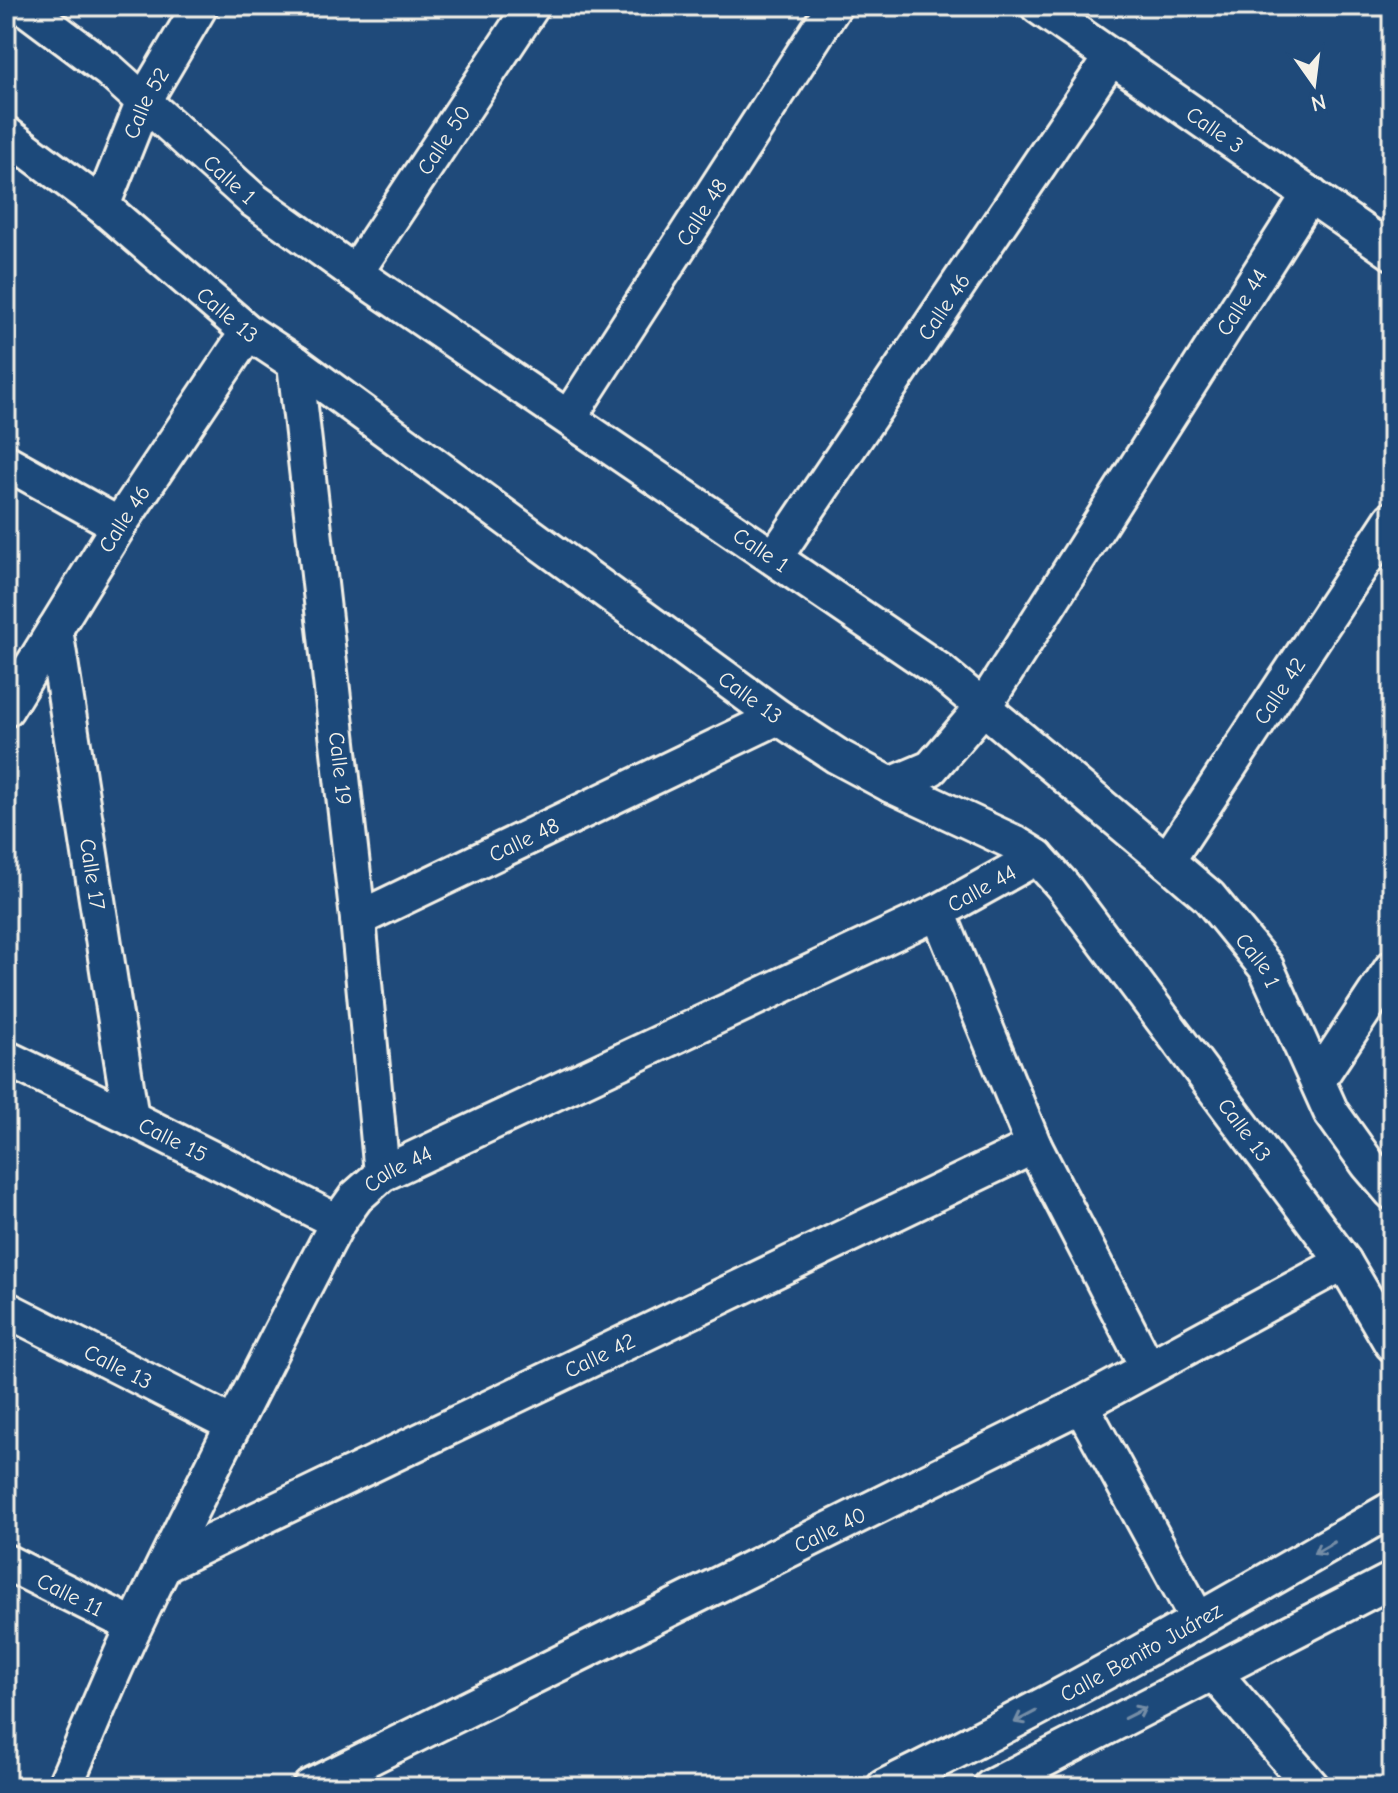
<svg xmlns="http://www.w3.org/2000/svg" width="1398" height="1793" font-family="'Comic Neue',sans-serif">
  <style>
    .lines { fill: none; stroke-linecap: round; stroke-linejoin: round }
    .minor-casing { stroke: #f4f1e8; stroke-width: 40 }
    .minor { stroke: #1f4a7a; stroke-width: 34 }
    .oneway { stroke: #748da6 }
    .labels { text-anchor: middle; stroke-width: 6; stroke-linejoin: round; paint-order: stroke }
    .street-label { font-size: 22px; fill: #f4f1e8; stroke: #1f4a7a }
  </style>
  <rect width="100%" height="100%" fill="#1f4a7a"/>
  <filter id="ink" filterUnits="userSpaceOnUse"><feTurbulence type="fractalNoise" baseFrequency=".0125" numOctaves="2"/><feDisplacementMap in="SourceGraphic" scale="16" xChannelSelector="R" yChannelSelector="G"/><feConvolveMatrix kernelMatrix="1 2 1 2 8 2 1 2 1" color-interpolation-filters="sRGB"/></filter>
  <g filter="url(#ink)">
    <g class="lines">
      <g class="minor-casing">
        <g id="minor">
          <path id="s1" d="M23,6L110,71L252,199L355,273L940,671L1167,861L1209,897L1266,967L1331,1112L1368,1164L1392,1192"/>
          <path id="s2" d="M1038,6L1392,252"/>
          <path id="s3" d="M6,134L102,206L248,332L295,363L778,717L837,756L891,785L1013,842L1037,857L1063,886L1344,1262L1392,1344"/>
          <path id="s4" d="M102,206L144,101L200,6"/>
          <path id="s5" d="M355,273L532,6"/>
          <path id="s6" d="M295,363L358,919L382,1174"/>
          <path id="s7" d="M569,417L834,6"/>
          <polyline points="6,462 119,525"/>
          <path id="s8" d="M775,557L1112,56"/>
          <path id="s9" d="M55,629L131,1118"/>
          <path id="s10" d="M6,709L119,525L248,332"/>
          <path id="s11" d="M891,785L931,768L984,706L1310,194"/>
          <path id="s12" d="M1167,861L1392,519"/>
          <polyline points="938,912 1034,1146 1148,1368"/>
          <path id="s13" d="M358,919L778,717"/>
          <path id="s14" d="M6,1058L131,1118L338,1222"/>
          <polyline points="1318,1080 1392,968"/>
          <path id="s15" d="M6,1309L232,1424"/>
          <polyline points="1081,1405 1198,1620"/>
          <path id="s16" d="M6,1562L134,1626"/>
          <path id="s17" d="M167,1563L1034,1146"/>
          <polyline points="1214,1673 1312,1787"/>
          <path id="s18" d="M64,1787C88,1733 109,1678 135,1625C200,1490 268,1355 338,1222L356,1197L382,1174L938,912L1037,857"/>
          <path id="s19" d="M310,1787L1081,1405L1344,1262"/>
          <path id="s20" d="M884,1787C1058,1702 1224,1606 1392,1509"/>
          <polyline points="991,1787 1392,1580"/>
        </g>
      </g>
      <use href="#minor" class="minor"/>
    </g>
    <defs><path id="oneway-shaft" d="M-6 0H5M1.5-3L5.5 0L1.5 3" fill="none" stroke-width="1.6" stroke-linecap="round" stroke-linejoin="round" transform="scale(2)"/></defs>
    <g class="oneway">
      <use href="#oneway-shaft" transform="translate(1324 1548) rotate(150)"/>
      <use href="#oneway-shaft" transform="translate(1135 1713) rotate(-27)"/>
      <use href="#oneway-shaft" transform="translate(1025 1717) rotate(152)"/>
    </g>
  </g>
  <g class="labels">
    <g class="street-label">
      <text dy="8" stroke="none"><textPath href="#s4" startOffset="112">Calle 52</textPath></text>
      <text dy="8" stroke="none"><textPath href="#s2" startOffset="216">Calle 3</textPath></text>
      <text dy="8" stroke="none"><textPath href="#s5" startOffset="160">Calle 50</textPath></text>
      <text dy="8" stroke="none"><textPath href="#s1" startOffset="270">Calle 1</textPath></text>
      <text dy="8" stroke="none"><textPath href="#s7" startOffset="244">Calle 48</textPath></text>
      <text dy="8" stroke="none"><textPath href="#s11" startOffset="604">Calle 44</textPath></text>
      <text dy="8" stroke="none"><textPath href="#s8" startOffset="302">Calle 46</textPath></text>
      <text dy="8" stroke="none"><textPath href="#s3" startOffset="286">Calle 13</textPath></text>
      <text dy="8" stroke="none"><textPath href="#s10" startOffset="224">Calle 46</textPath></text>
      <text dy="8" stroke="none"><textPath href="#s1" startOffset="918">Calle 1</textPath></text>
      <text dy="8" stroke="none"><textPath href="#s12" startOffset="204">Calle 42</textPath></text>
      <text dy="8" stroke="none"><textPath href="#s3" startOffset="934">Calle 13</textPath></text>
      <text dy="8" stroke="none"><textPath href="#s6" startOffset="408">Calle 19</textPath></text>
      <text dy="8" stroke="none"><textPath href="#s13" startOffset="184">Calle 48</textPath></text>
      <text dy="8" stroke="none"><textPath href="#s9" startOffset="248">Calle 17</textPath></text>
      <text dy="8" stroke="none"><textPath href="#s18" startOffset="1358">Calle 44</textPath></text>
      <text dy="8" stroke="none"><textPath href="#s1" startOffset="1566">Calle 1</textPath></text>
      <text dy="8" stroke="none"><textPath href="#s3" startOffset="1606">Calle 13</textPath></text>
      <text dy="8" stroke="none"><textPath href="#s14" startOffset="186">Calle 15</textPath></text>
      <text dy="8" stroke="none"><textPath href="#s18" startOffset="710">Calle 44</textPath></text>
      <text dy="8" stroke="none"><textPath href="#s17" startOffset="480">Calle 42</textPath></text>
      <text dy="8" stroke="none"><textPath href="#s15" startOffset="126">Calle 13</textPath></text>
      <text dy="8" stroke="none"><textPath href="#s19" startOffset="580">Calle 40</textPath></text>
      <text dy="8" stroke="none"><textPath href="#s16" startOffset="72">Calle 11</textPath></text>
      <text dy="8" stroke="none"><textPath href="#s20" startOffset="290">Calle Benito Juárez</textPath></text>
    </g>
  </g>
  <rect width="1398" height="1793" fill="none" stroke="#1f4a7a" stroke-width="32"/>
  <rect x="16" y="16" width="1366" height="1761" fill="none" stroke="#f4f1e8" stroke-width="3" filter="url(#ink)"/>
  <g transform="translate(1314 84) rotate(166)" stroke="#1f4a7a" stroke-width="6" paint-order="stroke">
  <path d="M0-6L14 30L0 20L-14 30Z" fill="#f4f1e8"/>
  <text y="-12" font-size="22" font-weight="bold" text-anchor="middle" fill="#f4f1e8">N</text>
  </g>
</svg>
